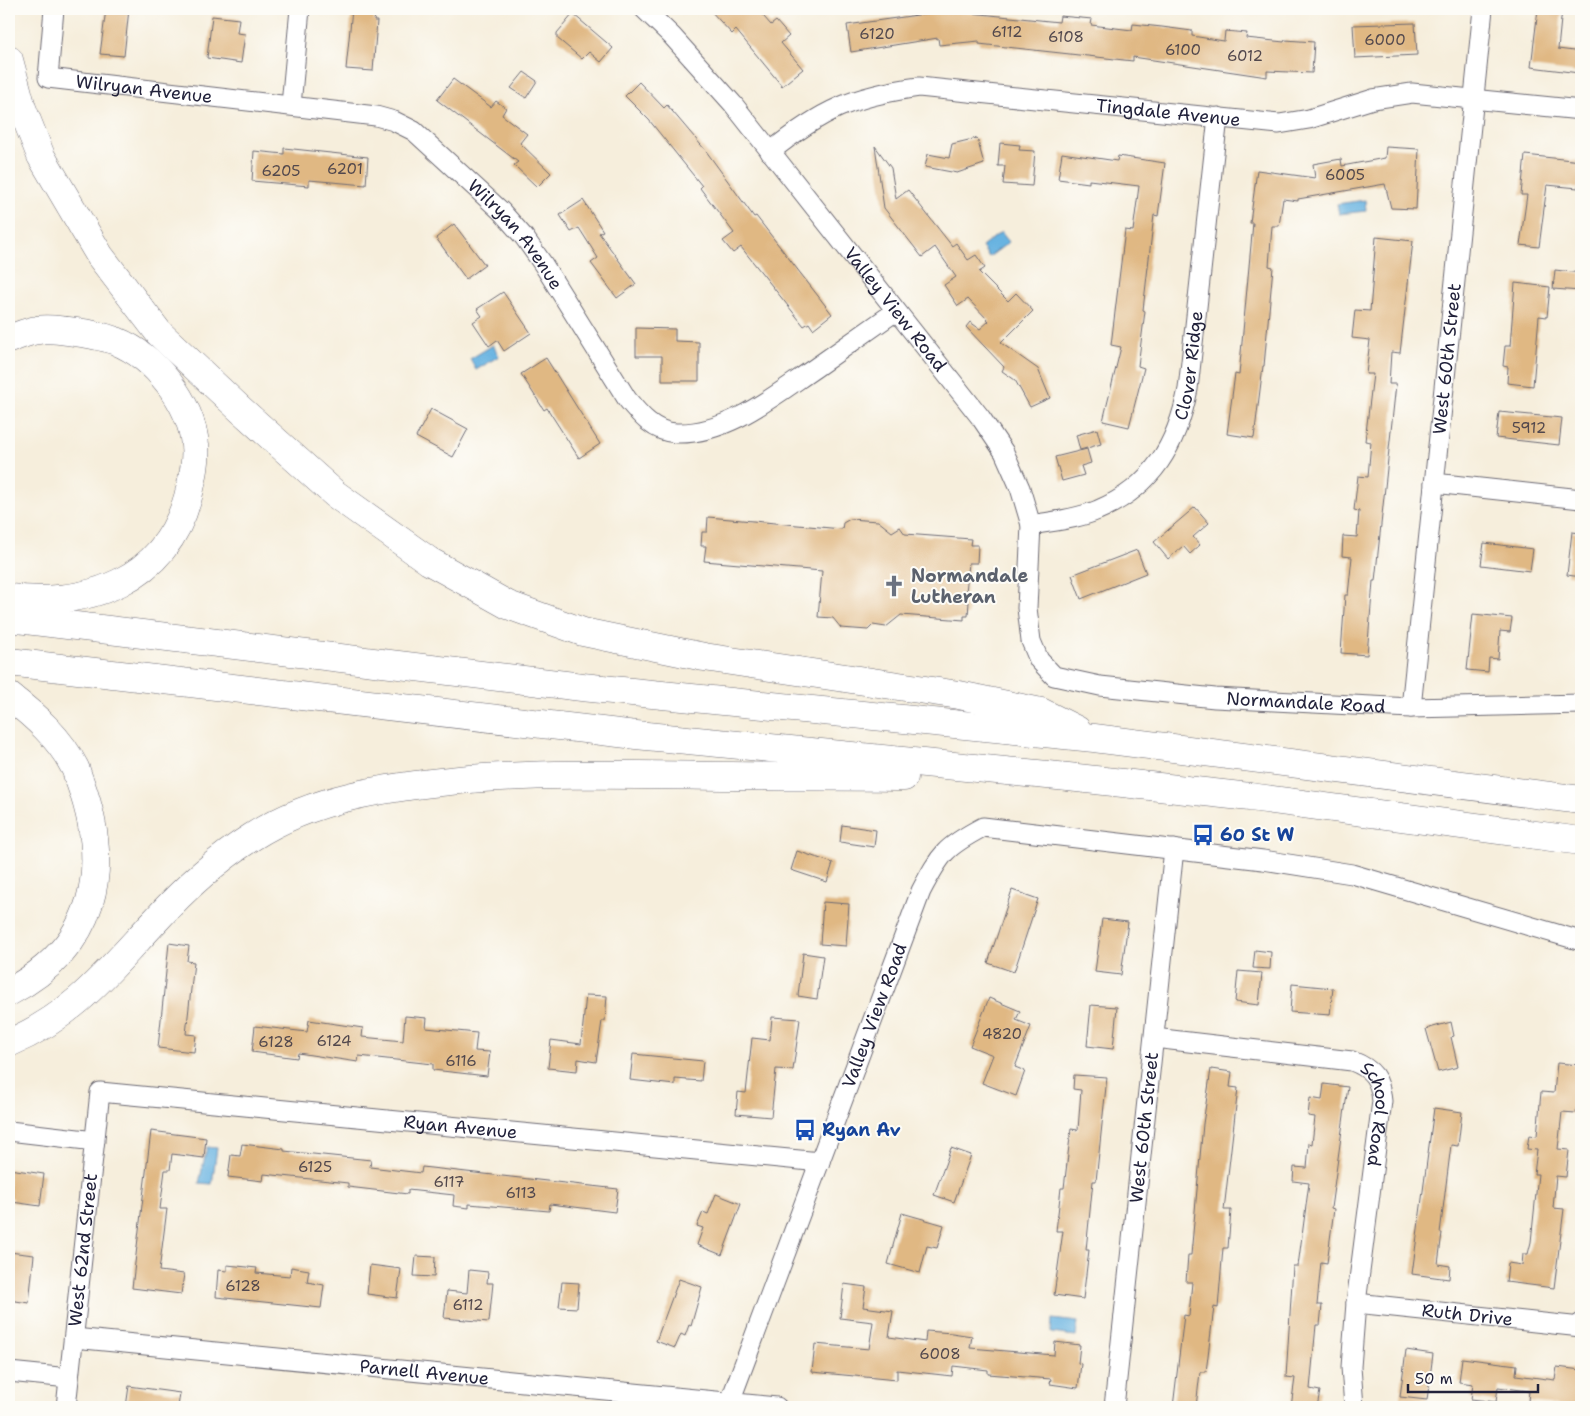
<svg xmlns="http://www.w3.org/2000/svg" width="1590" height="1416" font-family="'Shantell Sans',sans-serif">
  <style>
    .water { fill: #68b3e1; stroke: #456a8e }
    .building { fill: #e0b883 }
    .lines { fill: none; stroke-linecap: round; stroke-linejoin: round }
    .minor-casing { stroke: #6c6973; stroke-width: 21 }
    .highway-casing { stroke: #6c6973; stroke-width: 29 }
    .minor { stroke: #fff; stroke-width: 19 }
    .highway { stroke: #fff; stroke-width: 28 }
    .labels { text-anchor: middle; stroke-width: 4; stroke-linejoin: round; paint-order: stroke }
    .number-label { font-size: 15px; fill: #52484d }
    .street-label { font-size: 18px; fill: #22223b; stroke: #fdfcf7 }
    .worship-label { font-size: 18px; font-weight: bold; fill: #5b616d; stroke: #fdfcf7; text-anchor: start }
    .transit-label { font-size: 18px; font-weight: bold; fill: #164399; stroke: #fdfcf7; text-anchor: start }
  </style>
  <rect width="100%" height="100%" fill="#fdfcf7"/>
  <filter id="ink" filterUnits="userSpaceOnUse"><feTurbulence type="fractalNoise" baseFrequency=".02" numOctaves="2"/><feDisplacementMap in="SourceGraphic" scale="10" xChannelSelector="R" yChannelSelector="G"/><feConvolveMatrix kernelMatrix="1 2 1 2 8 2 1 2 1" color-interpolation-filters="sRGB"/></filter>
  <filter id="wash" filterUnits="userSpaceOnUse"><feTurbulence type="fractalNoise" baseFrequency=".0096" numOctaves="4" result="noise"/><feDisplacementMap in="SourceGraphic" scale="20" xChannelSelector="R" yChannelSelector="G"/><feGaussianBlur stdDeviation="1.12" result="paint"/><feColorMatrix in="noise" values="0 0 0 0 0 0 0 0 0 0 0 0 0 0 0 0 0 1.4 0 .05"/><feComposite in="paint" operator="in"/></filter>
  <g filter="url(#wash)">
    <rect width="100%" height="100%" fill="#f6eedc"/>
    <g class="water">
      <polygon points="1365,200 1366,211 1339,214 1337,204"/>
      <polygon points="1001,232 1009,242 989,257 982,247"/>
      <polygon points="493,345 499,356 476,370 470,359"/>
      <polygon points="207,1147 217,1148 212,1184 199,1183"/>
      <polygon points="1052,1319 1078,1322 1076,1336 1051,1333"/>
    </g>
    <g id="blocks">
      <g class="building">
        <polygon points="106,9 129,9 124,56 100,54"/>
        <polygon points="352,9 376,9 374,21 377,21 373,71 346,69"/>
        <polygon points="709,9 757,9 771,25 776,21 789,36 781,43 803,69 782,86 736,30 732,34"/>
        <polygon points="960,9 961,12 1059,22 1060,16 1092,19 1091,25 1132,30 1133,24 1162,27 1192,31 1192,36 1224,41 1225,31 1247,33 1246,38 1284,42 1285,40 1314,42 1312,73 1267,71 1267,77 1133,57 1133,61 979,44 979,41 939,45 938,38 851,52 847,25"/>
        <polygon points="1538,9 1562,9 1558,49 1581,52 1579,73 1531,67"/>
        <polygon points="573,14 613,48 601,62 589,52 582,59 557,38 557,33"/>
        <polygon points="212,16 239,19 237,33 245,34 241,63 207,58"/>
        <polygon points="1415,23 1417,55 1355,58 1353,25"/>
        <polygon points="524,72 537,81 526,98 511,88"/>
        <polygon points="453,79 491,107 496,101 506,108 502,115 527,134 520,143 551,173 537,187 514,165 518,162 437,100"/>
        <polygon points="639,82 664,108 667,105 706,151 754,217 756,216 832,314 813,329 809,323 804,326 741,247 733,253 723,241 734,233 700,188 702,186 649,120 625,96"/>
        <polygon points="977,138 984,164 957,173 925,167 928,154 949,158 952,144"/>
        <polygon points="1000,143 1020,145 1019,150 1035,151 1032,186 1003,184 1005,166 998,166"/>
        <polygon points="875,146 891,168 896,199 908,190 952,246 956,243 968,260 976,255 985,268 979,272 1008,301 1016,293 1033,311 1001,343 1038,369 1050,398 1030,407 1015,380 1002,371 1004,367 966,327 970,322 980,329 989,321 968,299 958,306 944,285 956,277 935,247 922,257 884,208"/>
        <polygon points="1386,147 1419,149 1416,209 1391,208 1385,184 1298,199 1298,201 1283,199 1279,226 1272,226 1269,266 1273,267 1264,366 1263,366 1254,438 1227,434 1235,374 1239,375 1253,223 1250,223 1257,170 1315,178 1313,164 1341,159 1342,166 1385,158"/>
        <polygon points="284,148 368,157 366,185 309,180 309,186 252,181 254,151 284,154"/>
        <polygon points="1062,153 1117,161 1118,156 1165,163 1158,216 1154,215 1143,310 1145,311 1138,366 1144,368 1129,427 1103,421 1121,347 1111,345 1125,230 1133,231 1139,186 1089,180 1089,183 1058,179"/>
        <polygon points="1525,155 1581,161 1578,188 1547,185 1539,247 1520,245 1527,195 1521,195"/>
        <polygon points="583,200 603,231 599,233 636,284 617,298 591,263 598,258 579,228 571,232 560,215"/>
        <polygon points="454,224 485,265 466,279 436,238"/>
        <polygon points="1376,237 1413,241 1400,353 1391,352 1389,384 1396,384 1375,581 1373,581 1367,655 1341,653 1345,595 1348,595 1352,557 1342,556 1343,536 1357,537 1359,511 1354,510 1358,476 1368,477 1371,442 1365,441 1373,374 1366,374 1370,340 1352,338 1355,310 1370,311"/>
        <polygon points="1555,270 1581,273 1581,291 1553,289"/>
        <polygon points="1515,283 1550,287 1547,317 1539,316 1533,386 1507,383 1508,367 1503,366 1505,346 1510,346"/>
        <polygon points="503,292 531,333 504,351 497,340 489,346 473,322 482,316 477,309"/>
        <polygon points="636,328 675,329 675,341 699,342 699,381 662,381 662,356 636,356"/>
        <polygon points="546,358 600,444 579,458 547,408 544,410 521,374"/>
        <polygon points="431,409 468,429 453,457 416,437"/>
        <polygon points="1499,412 1562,418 1559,445 1496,438"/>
        <polygon points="1097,429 1101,444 1080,450 1076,435"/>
        <polygon points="1087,449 1091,463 1081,466 1084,475 1062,481 1055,457"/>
        <polygon points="1195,507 1209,523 1193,537 1200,545 1190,554 1183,546 1168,559 1154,542"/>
        <polygon points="708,517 842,529 843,523 850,519 878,521 892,532 900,527 905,534 971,539 970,545 978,545 977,563 969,563 965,602 969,602 968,616 964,616 964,620 901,615 886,627 873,625 868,630 841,628 833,618 818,617 822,571 704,561 706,546 701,546 702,532 707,532"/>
        <polygon points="1572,532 1581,533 1581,577 1567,575"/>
        <polygon points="1484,543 1533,549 1530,571 1481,565"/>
        <polygon points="1137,550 1146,573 1081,599 1072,575"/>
        <polygon points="1473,614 1512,618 1510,632 1500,631 1498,659 1489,658 1488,672 1467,670"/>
        <polygon points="842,825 876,830 874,847 840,842"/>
        <polygon points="797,851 833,863 827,882 791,870"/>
        <polygon points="1012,890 1038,899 1014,972 988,963"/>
        <polygon points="823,902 849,904 846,946 820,944"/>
        <polygon points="1102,919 1128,922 1121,975 1095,972"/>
        <polygon points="169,943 189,946 187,961 194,962 186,1034 196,1035 194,1052 158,1048"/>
        <polygon points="1255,950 1271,952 1270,969 1253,968"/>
        <polygon points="803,953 823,956 817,999 798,996"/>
        <polygon points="1238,971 1262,973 1259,1005 1235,1002"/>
        <polygon points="1292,984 1333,988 1330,1015 1290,1012"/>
        <polygon points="586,995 607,996 605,1021 602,1021 596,1062 578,1059 577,1071 548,1068 551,1040 581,1044"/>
        <polygon points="989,998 1020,1011 1016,1020 1031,1026 1015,1067 1025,1071 1016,1096 982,1083 993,1055 970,1046"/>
        <polygon points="1091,1005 1117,1007 1113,1049 1087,1046"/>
        <polygon points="405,1016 427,1018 426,1028 477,1033 475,1051 490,1052 487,1076 433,1070 433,1064 359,1056 358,1062 298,1053 297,1058 252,1052 255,1026 307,1032 309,1020 363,1028 362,1037 403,1041"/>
        <polygon points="772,1017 800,1019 793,1070 776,1069 771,1117 736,1114 738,1092 746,1093 752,1038 770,1040"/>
        <polygon points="1451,1022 1454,1036 1451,1037 1458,1067 1438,1072 1426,1029"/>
        <polygon points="633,1054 703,1061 701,1081 675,1079 675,1085 630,1080"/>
        <polygon points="1557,1063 1580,1065 1576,1113 1562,1112 1558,1149 1569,1150 1566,1177 1556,1176 1553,1208 1564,1209 1554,1288 1506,1282 1508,1263 1522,1265 1523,1254 1528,1254 1531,1242 1538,1174 1534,1174 1537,1150 1527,1149 1529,1135 1537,1136 1541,1092 1554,1093"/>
        <polygon points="1211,1069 1232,1072 1230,1087 1238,1088 1224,1210 1231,1210 1228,1248 1223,1248 1218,1308 1214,1307 1206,1372 1200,1372 1196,1407 1173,1407 1184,1315 1189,1316 1192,1282 1186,1282 1188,1255 1191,1255 1203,1124"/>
        <polygon points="1074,1075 1107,1077 1096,1181 1093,1181 1086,1250 1089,1250 1083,1299 1054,1295 1063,1231 1056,1231 1061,1188 1064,1188 1071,1129 1078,1130 1081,1090 1073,1089"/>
        <polygon points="1324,1084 1348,1087 1331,1208 1334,1209 1327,1263 1321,1262 1317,1305 1322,1305 1320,1325 1316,1325 1310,1389 1320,1391 1317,1407 1291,1407 1295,1378 1286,1377 1293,1266 1298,1266 1309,1183 1293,1181 1294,1167 1307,1168 1309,1143 1312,1144 1315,1117 1308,1116 1310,1098 1322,1100"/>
        <polygon points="1434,1108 1462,1112 1458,1146 1451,1145 1440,1233 1442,1233 1438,1264 1450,1266 1449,1279 1412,1274"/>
        <polygon points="151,1131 206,1138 204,1158 172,1154 170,1170 165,1170 160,1209 167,1209 159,1271 184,1274 181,1294 132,1288"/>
        <polygon points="242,1144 284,1149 284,1151 371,1160 370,1167 421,1173 422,1167 618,1189 615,1212 550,1204 549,1211 469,1204 469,1208 453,1206 454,1195 408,1190 408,1194 348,1187 348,1183 264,1174 263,1181 228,1177 231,1155 240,1156"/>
        <polygon points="951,1148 971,1155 954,1202 934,1195"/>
        <polygon points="9,1169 44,1174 40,1206 12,1202 13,1198 9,1197"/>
        <polygon points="716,1194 741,1204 722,1255 697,1245 703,1228 697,1226 703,1212 708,1214"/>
        <polygon points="902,1213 944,1225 937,1248 927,1246 920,1273 888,1264"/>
        <polygon points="9,1252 34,1255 29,1303 9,1300"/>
        <polygon points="416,1256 435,1257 434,1277 414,1276"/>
        <polygon points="227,1265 257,1268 256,1273 290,1276 291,1267 309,1270 307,1282 324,1285 321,1308 216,1297 218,1270 227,1271"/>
        <polygon points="370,1265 401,1269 397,1298 367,1294"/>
        <polygon points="469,1270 488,1272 487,1283 493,1283 489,1322 444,1318 447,1291 467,1293"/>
        <polygon points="679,1279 702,1287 691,1326 689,1325 685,1336 681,1334 675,1348 656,1341"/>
        <polygon points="562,1282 579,1283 577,1308 559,1307"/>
        <polygon points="844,1284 866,1287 863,1307 893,1311 889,1337 925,1342 926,1331 952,1333 972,1336 970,1348 1054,1355 1055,1342 1080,1345 1078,1363 1081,1364 1078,1388 1050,1384 1051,1379 988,1374 988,1370 953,1366 952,1376 897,1370 897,1380 812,1372 815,1344 869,1349 873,1322 840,1318"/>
        <polygon points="1406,1350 1433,1354 1427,1400 1400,1397"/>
        <polygon points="1462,1358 1517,1365 1516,1375 1555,1380 1557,1367 1581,1370 1579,1407 1528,1402 1529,1391 1498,1387 1496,1402 1471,1399 1473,1384 1459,1382"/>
        <polygon points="129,1386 180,1393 178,1407 126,1407"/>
      </g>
    </g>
  </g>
  <g filter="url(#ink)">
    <use href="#blocks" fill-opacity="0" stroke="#6c6973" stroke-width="1"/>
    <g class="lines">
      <g class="minor-casing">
        <g id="minor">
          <path id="s1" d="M54,9L48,78L376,116L394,121L414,131L501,211L524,237L543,264L627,399C640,415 654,432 676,433C727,435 775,395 815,368C842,349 869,330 896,311"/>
          <path id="s2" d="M644,9L672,36L733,104L981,418L1004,452L1020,488L1031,525L1027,608L1031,641L1039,660L1054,676L1100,686L1215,698L1411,708L1581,704"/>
          <polyline points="291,105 300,9"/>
          <path id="s3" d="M770,152C822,110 853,96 919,87L1279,124L1309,119L1373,99L1412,93L1581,110"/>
          <polyline points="1434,483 1581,499"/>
          <path id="s4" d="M1031,525C1053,521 1078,519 1098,510C1153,487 1177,444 1188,389L1218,117"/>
          <path id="s5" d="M1411,708L1483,9"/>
          <path id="s6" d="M1154,1038L1352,1061C1373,1069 1380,1079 1382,1101L1356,1303L1351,1367L1354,1407"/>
          <polyline points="9,1131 95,1141"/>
          <path id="s7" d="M1356,1303L1581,1327V1323"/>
          <path id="s8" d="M74,1338L777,1407"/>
          <polyline points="9,1372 69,1378"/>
          <path id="s9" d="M66,1407L100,1092L820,1162"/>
          <path id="s10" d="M728,1407L921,891C941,853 945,847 983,827L1263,860L1352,874L1581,941"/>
          <path id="s11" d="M1114,1407L1174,849"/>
        </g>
      </g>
      <g class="highway-casing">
        <g id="highway">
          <polyline points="9,60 22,108 41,156 100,256 159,333 240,409 335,494 429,561 508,605 583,632 704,657 959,695 1041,712 1077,730"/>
          <path d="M9,339C18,336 28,331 38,330C47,328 58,330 68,331C84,333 100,335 116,341C155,357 191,402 195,445C197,462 192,480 188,497C165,581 89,607 9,598"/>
          <polyline points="9,618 582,687 1094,738 1581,800"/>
          <polyline points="9,662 636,735 1068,777 1250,797 1581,841"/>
          <path d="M9,696C35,716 60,738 75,768C77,772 78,778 80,782C112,870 96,946 9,992"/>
          <path d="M9,1043C75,1015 108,971 155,921C184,889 216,860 252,837C314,797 388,787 459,780C550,772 640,775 731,776C789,777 846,776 904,777"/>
        </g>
      </g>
      <use href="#minor" class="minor"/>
      <use href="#highway" class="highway"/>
    </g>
  </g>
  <defs>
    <g id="church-bare" transform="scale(1.725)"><path d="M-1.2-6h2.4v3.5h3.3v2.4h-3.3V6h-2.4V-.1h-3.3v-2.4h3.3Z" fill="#6b7280" stroke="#fdfcf7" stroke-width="2.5" paint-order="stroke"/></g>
    <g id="bus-bare" transform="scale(1.725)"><path d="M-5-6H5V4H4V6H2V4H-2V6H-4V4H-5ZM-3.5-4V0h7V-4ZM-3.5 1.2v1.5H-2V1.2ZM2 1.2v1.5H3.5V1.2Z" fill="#1a4fb4" stroke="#fdfcf7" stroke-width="2.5" paint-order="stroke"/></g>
  </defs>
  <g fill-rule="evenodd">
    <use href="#church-bare" x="894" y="586"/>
    <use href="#bus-bare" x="1203" y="835"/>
    <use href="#bus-bare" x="805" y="1130"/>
  </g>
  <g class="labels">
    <g class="number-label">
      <text x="1007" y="37">6112</text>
      <text x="877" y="39">6120</text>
      <text x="1066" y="42">6108</text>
      <text x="1385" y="45">6000</text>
      <text x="1183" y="55">6100</text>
      <text x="1245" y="61">6012</text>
      <text x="345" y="174">6201</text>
      <text x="281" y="176">6205</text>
      <text x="1345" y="180">6005</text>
      <text x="1529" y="433">5912</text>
      <text x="1002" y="1039">4820</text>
      <text x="334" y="1046">6124</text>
      <text x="276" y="1047">6128</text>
      <text x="461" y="1066">6116</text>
      <text x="315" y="1172">6125</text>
      <text x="449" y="1187">6117</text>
      <text x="521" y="1198">6113</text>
      <text x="243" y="1291">6128</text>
      <text x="468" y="1310">6112</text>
      <text x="940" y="1359">6008</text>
    </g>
    <g class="street-label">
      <text dy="6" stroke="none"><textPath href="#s1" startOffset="166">Wilryan Avenue</textPath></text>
      <text dy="6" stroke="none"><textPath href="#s3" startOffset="416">Tingdale Avenue</textPath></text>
      <text dy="6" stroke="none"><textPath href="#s1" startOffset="586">Wilryan Avenue</textPath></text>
      <text dy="6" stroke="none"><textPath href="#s2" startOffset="392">Valley View Road</textPath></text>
      <text dy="6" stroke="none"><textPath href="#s5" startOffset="351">West 60th Street</textPath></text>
      <text dy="6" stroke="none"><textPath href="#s4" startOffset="250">Clover Ridge</textPath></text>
      <text dy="6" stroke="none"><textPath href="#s2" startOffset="1062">Normandale Road</textPath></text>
      <text dy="6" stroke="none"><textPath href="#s10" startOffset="418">Valley View Road</textPath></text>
      <text dy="6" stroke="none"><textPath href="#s6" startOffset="265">School Road</textPath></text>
      <text dy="6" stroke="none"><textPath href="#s9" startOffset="679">Ryan Avenue</textPath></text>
      <text dy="6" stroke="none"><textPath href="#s11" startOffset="281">West 60th Street</textPath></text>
      <text dy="6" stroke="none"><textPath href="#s9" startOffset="158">West 62nd Street</textPath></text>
      <text dy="6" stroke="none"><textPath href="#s7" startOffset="112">Ruth Drive</textPath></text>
      <text dy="6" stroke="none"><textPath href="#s8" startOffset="352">Parnell Avenue</textPath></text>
    </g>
    <g class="worship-label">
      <text x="911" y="582">Normandale<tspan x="911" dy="21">Lutheran</tspan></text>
    </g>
    <g class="transit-label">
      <text x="1220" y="841">60 St W</text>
      <text x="822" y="1136">Ryan Av</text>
    </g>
  </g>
  <rect width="1590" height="1416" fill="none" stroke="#fdfcf7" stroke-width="30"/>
  <path d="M1408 1384v8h130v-8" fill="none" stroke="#22223b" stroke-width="2.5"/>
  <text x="1415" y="1384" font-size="15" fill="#22223b" stroke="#fdfcf7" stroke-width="4" paint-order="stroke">50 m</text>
</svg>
